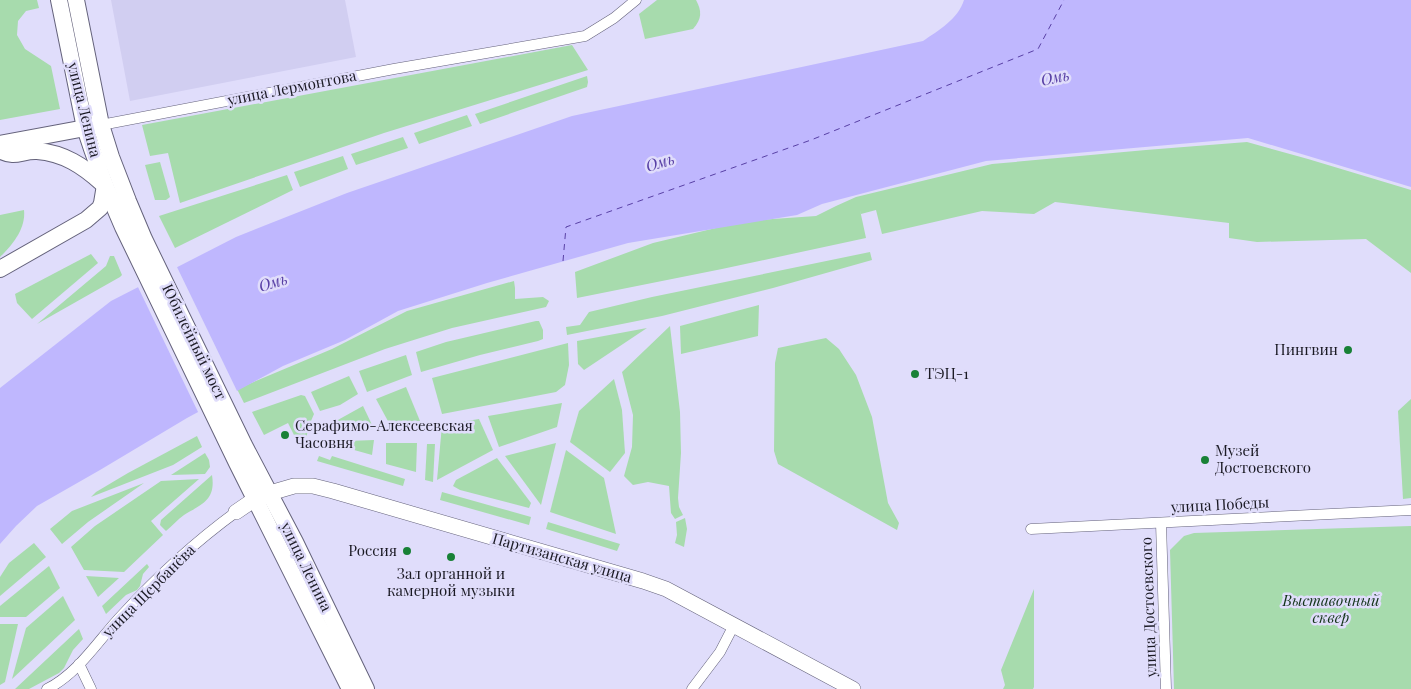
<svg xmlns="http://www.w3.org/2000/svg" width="1411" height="689" font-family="'Playfair Display',serif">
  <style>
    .built { fill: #d1cef1 }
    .green { fill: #a7dbad }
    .water { fill: #bfb7fe }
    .pier { fill: #e0ddfb }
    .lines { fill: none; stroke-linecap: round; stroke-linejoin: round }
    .ferry { stroke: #5840a5; stroke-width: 1; stroke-dasharray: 6 5; stroke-linecap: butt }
    .street-casing { stroke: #64627b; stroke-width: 11 }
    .secondary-casing { stroke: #64627b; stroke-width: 16 }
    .primary-casing { stroke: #64627b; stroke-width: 18 }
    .street { stroke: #fff; stroke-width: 10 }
    .secondary { stroke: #fff; stroke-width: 15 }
    .primary { stroke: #fff; stroke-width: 16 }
    .poi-dot { fill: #188136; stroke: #e0ddfb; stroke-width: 2 }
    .labels { text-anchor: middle; stroke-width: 5; stroke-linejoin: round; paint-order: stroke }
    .street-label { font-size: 15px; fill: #1b1a24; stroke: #e0ddfb }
    .poi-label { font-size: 15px; fill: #1b1a24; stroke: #e0ddfb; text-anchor: start }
    .park-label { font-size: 15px; font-style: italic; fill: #123318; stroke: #e0ddfb }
    .water-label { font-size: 16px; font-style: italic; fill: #5840a5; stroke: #e0ddfb }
  </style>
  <rect width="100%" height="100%" fill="#e0ddfb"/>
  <polygon class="built" points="111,0 345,0 356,57 130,101"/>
  <g class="green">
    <polygon points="0,0 37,0 39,8 26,11 18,21 17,35 25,49 51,66 60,109 0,120"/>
    <path d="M657,0H696C702,11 702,19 693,29L645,39L639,14Z"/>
    <polygon points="572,45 588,70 384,133 180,203 168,153 150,156 142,125"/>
    <polygon points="587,76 588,82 587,87 480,124 475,114"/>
    <polygon points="467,115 472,126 419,144 414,133"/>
    <polygon points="403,137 408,148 356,165 351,154"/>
    <polygon points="1247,142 1308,159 1411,190 1411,273 1366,239 1257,242 1229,238 1229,223 1055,202 1034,214 982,211 882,234 876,210 861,214 860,210 866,238 722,269 577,298 575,272 653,243 745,221 816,216 836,206 856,197 992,164 1146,150"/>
    <polygon points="343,156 348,169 300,187 294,172"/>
    <polygon points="160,162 170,197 166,200 155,200 145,165"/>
    <polygon points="287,175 293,190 175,248 159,216"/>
    <path d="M24,210C26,229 12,245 0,257V215Z"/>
    <polygon points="870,252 872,260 773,288 662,316 567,335 566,327 580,325 589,312 652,297"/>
    <polygon points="91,254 98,263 32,319 17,303 15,294"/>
    <polygon points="110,256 114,256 122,275 120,277 37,324 106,266"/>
    <polygon points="514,281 515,288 515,299 543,297 549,301 546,307 452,328 385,349 244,403 237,389 332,349 407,311"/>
    <polygon points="759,305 758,336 681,354 680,326"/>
    <polygon points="536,321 539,321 543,330 543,339 538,341 480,355 421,372 416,352 446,342"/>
    <polygon points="670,326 680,412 681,453 678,498 679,507 683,515 675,519 671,513 669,486 648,482 633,485 624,476 632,447 633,415 622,372"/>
    <polygon points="647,328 584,370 578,364 577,341"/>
    <polygon points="826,338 839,349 856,375 872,417 888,503 899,523 897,530 778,464 774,451 775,363 778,348"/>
    <polygon points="568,343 569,365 565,385 556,392 442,414 432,378"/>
    <polygon points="406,355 412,375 367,392 359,371"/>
    <polygon points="349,376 358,394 340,405 320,411 311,392"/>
    <polygon points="614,379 622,410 625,453 610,472 570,442 579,411"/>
    <polygon points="406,387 420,421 389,423 376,399"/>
    <polygon points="301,395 305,396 314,414 311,421 306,438 297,441 288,423 264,435 252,412"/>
    <polygon points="1411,399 1411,498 1403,499 1398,411"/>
    <polygon points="562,403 557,427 499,447 488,416"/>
    <polygon points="363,406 374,429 342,433 336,421"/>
    <polygon points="479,419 493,450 437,480 442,425"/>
    <polygon points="197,436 202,447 173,465 91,497 96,492 128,473"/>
    <polygon points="374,440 372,455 347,448 348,441"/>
    <polygon points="386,443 417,443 416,472 386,464"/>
    <polygon points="556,443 541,505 505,456"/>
    <polygon points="427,444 435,444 433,482 425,480"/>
    <polygon points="566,450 604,478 616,534 550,512"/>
    <polygon points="205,453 209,460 210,467 205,474 171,475"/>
    <polygon points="319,456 330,460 332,456 405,479 403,486 317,461"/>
    <polygon points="497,458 531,503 529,508 460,490 453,486 456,480"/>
    <path d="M212,475C216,500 202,504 184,515C178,519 172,526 166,531L160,525L161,520Z"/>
    <polygon points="199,479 151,521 163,535 124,572 84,570 71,547 95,526 161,481"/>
    <polygon points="144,483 88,522 62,544 50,529 72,511"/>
    <polygon points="442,492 531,517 529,525 440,500"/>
    <polygon points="685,518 687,529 684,547 675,543 677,535 676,522"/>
    <polygon points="548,522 620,544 617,551 546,529"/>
    <polygon points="1411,526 1411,689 1174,689 1170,550 1184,536 1194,533"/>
    <polygon points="34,543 46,557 0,596 0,577 9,563"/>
    <polygon points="147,564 149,567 143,574 140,586 137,590 126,595 106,614 102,606"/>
    <polygon points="49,566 60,588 26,617 0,617 0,606"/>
    <polygon points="86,576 119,578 98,597"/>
    <polygon points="1034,589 1034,687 1033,689 1003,689 1005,685 1001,670"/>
    <polygon points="63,596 75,620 12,679 26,628"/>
    <polygon points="0,624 18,624 5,682 0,685"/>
    <polygon points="79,629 83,639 73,650 64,668 59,673 29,689 15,689"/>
  </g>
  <path class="water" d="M964,0H1411V187L1248,138L986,161L822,204L797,215L628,243L487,283L398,311L345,340L283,366L187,418L100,470L37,506L16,526L0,544V388L111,301L236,237L347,193L572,116L923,41C939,30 958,19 964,0Z"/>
  <polygon class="pier" points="176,265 238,393 199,414 137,285"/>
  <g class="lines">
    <polyline class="ferry" points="563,261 566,227 811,140 1038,49 1064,0"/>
    <g class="street-casing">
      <g id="street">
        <polyline points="101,125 394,69 585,36 614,18 636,0"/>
        <polyline points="1161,523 1166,689"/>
        <polyline points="1031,529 1411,510"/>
        <polyline points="79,664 91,689"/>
        <path d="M47,689C79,673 99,639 123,614C157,577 195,542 236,512"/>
        <polyline points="692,689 720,652 734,625"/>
      </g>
    </g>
    <g class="secondary-casing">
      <polyline id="secondary" points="236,512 255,499 270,493 294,486 313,486 333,491 643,581 666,589 853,689"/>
    </g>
    <g class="primary-casing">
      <g id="primary">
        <polyline points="59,0 85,128 92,149 105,185 123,227 237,463 350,689"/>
        <polyline points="76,0 101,125 111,157 128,201 144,239 244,445 295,542 366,689"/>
        <polyline points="0,144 96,126"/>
        <path d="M0,150C15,159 22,150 37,151C64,153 83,166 102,183"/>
        <polyline points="0,269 86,220 100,208 102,203 105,185"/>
      </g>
    </g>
    <use href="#street" class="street"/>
    <use href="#secondary" class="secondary"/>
    <use href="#primary" class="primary"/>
  </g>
  <g class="poi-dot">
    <circle cx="1348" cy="350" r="5"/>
    <circle cx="915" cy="374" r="5"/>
    <circle cx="285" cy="435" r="5"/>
    <circle cx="1205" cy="460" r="5"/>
    <circle cx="407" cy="551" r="5"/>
    <circle cx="451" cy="557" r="5"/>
  </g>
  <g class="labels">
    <g class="street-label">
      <text transform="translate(292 88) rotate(-11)" y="5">улица Лермонтова</text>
      <text transform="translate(84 110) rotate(76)" y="5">улица Ленина</text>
      <text transform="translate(194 342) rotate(64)" y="5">Юбилейный мост</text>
      <text transform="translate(1220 505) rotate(-3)" y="5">улица Победы</text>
      <text transform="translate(562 558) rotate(16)" y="5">Партизанская улица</text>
      <text transform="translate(306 567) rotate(64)" y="5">улица Ленина</text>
      <text transform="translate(149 591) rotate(-45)" y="5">улица Щербанёва</text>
      <text transform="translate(1149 607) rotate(-92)" y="5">улица Достоевского</text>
    </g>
    <g class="poi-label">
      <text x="1338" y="355" text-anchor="end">Пингвин</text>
      <text x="925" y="379">ТЭЦ-1</text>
      <text x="295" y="431">Серафимо-Алексеевская<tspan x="295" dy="17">Часовня</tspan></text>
      <text x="1215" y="456">Музей<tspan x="1215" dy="17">Достоевского</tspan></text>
      <text x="397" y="556" text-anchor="end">Россия</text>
      <text x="451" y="579" text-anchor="middle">Зал органной и<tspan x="451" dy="17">камерной музыки</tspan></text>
    </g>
    <g class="park-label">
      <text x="1331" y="606">Выставочный<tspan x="1331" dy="17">сквер</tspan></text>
    </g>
    <g class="water-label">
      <text transform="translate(1055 77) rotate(-11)" y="6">Омь</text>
      <text transform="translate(660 162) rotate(-17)" y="6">Омь</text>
      <text transform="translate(273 282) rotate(-17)" y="6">Омь</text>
    </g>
  </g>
</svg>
